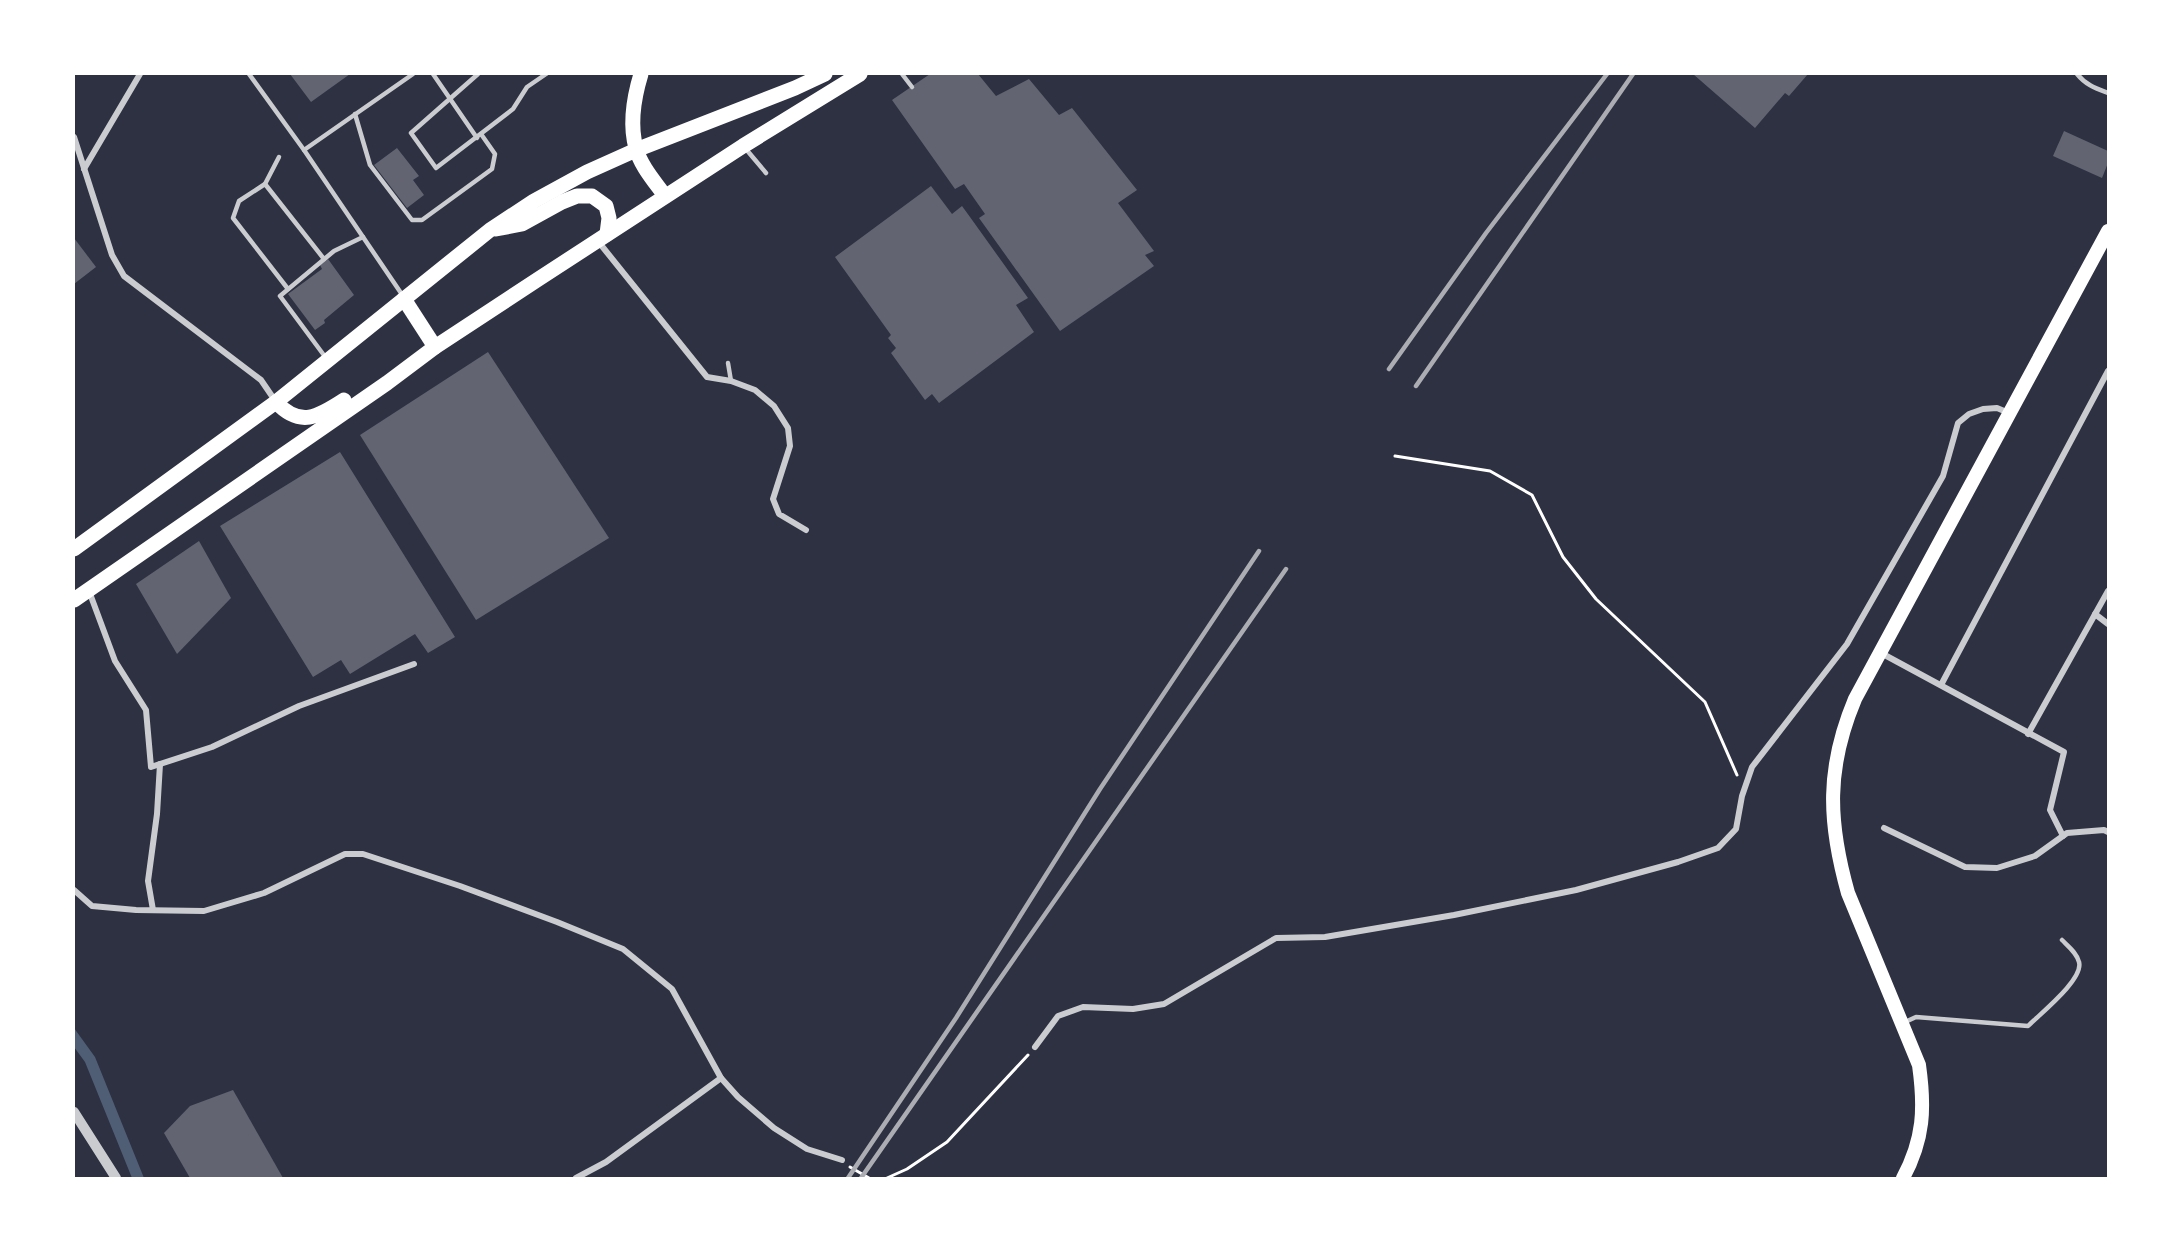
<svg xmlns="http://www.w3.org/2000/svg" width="2182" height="1252" font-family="Helvetica,sans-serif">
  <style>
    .water { fill: #4f5d75 }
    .building { fill: #626471 }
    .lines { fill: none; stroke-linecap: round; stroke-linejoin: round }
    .path { stroke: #fff; stroke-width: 3 }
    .service { stroke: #caccd0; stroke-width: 4.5 }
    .minor { stroke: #caccd0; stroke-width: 6 }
    .tertiary { stroke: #caccd0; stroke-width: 10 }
    .primary { stroke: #fff; stroke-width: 14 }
    .trunk { stroke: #fff; stroke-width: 15 }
    .rail { stroke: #abadb3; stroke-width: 4.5 }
  </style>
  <rect width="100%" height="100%" fill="#2d3142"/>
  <polygon class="water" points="74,1028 95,1057 144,1178 132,1178 85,1062 74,1047"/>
  <g class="building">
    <polygon points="290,74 350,74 311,102"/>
    <polygon points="930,74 978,74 996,96 1029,79 1059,115 1072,108 1137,190 1118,203 1154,251 1145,255 1154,266 1060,331 979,218 985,214 964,184 955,189 892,100"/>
    <polygon points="1693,74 1808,74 1789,96 1785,93 1755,128"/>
    <polygon points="2064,131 2108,151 2108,163 2102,178 2053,156"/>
    <polygon points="397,148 419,176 413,180 424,195 407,208 374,165"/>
    <polygon points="931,186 952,214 962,206 970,217 1028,298 1016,305 1034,332 939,403 932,394 925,400 891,353 896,348 888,338 891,335 835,257"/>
    <polygon points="74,238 96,267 74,284"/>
    <polygon points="328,259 354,295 324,320 325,323 315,330 288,294 322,269 320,265"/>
    <polygon points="488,352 609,538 476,620 360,435"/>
    <polygon points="340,452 455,637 428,653 415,634 350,674 341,660 313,677 220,526"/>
    <polygon points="199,541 231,598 177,654 136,584"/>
    <polygon points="233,1090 283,1178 190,1178 164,1133 190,1106"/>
  </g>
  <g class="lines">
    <g class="path">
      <polyline points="1395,456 1490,471 1532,495 1563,557 1596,599 1705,702 1737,775"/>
      <polyline points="850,1167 869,1178"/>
      <polyline points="887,1178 907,1169 947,1142 1028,1055"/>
    </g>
    <g class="service">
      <polyline points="249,74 304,150 403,296"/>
      <polyline points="433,74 477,138"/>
      <polyline points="478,74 411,133 436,168 513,109 527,87 546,74"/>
      <polyline points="902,74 912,87"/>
      <path d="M2077,74C2086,85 2095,88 2108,93"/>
      <polyline points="355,114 370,165 412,220 422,220 492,169 495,154 481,134"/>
      <polyline points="745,148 766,173"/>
      <polyline points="304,150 413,74"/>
      <polyline points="265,184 279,157"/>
      <polyline points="288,289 233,218 239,201 265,184 324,259"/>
      <polyline points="326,358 280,296 334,251 363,237"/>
      <polyline points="728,363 731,381"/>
      <path d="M1903,1023L1916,1017L2028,1026C2041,1013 2084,979 2079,962C2077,953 2068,946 2062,940"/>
    </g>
    <g class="minor">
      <polyline points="74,137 112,255 124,276 261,380 276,402"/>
      <polyline points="84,169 140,74"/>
      <polyline points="597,240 707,377 731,381 755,390 774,406 788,428 790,446 773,499 779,514 806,530"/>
      <polyline points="89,591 115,661 146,710 151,767 212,747 299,706 414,664"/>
      <polyline points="2095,614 2108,624"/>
      <polyline points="1881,653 2064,752 2050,810 2063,836"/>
      <polyline points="1941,685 2108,371"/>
      <polyline points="2028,734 2108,591"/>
      <polyline points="1884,828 1965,867 1997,868 2035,856 2067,833 2104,830 2108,832"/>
      <polyline points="74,890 92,906 136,910 204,911 264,893 345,854 363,854 460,886 557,922 623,949 672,989 721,1078 738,1097 774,1128 807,1149 842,1160"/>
      <polyline points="153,910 148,881 157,814 160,764"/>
      <polyline points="1035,1047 1058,1016 1083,1007 1133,1009 1164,1004 1276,938 1325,937 1454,915 1576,890 1678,862 1718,848 1736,829 1742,796 1752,767 1847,644 1943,476 1958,423 1969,414 1983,409 1997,408 2009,413"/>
      <polyline points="576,1178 606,1162 721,1078"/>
    </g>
    <polyline class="tertiary" points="74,1112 116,1178"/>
    <path class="primary" d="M1903,1178C1924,1139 1925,1108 1919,1065L1848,893C1828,822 1826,768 1855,699L2108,231"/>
    <g class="trunk">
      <path d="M641,74C634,97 629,123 636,148C640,165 655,182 665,196"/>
      <polyline points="496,229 522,224 562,202 577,196 592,196 606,206 609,218 607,234"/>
      <polyline points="404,299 435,347"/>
      <path d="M276,402C300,428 318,417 344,400"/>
      <polyline points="74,549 276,402 490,230 534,201 587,172 636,150 795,88 825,74"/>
      <polyline points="74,600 387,383 435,347 540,278 743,146 860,74"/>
    </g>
    <g class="rail">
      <polyline points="1389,369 1486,233 1607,74"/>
      <polyline points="1416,386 1633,74"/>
      <polyline points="848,1178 956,1018 1100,789 1259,551"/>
      <polyline points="861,1178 1286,569"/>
    </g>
  </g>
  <rect width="2182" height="1252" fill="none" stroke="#ffffff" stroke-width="150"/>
</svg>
